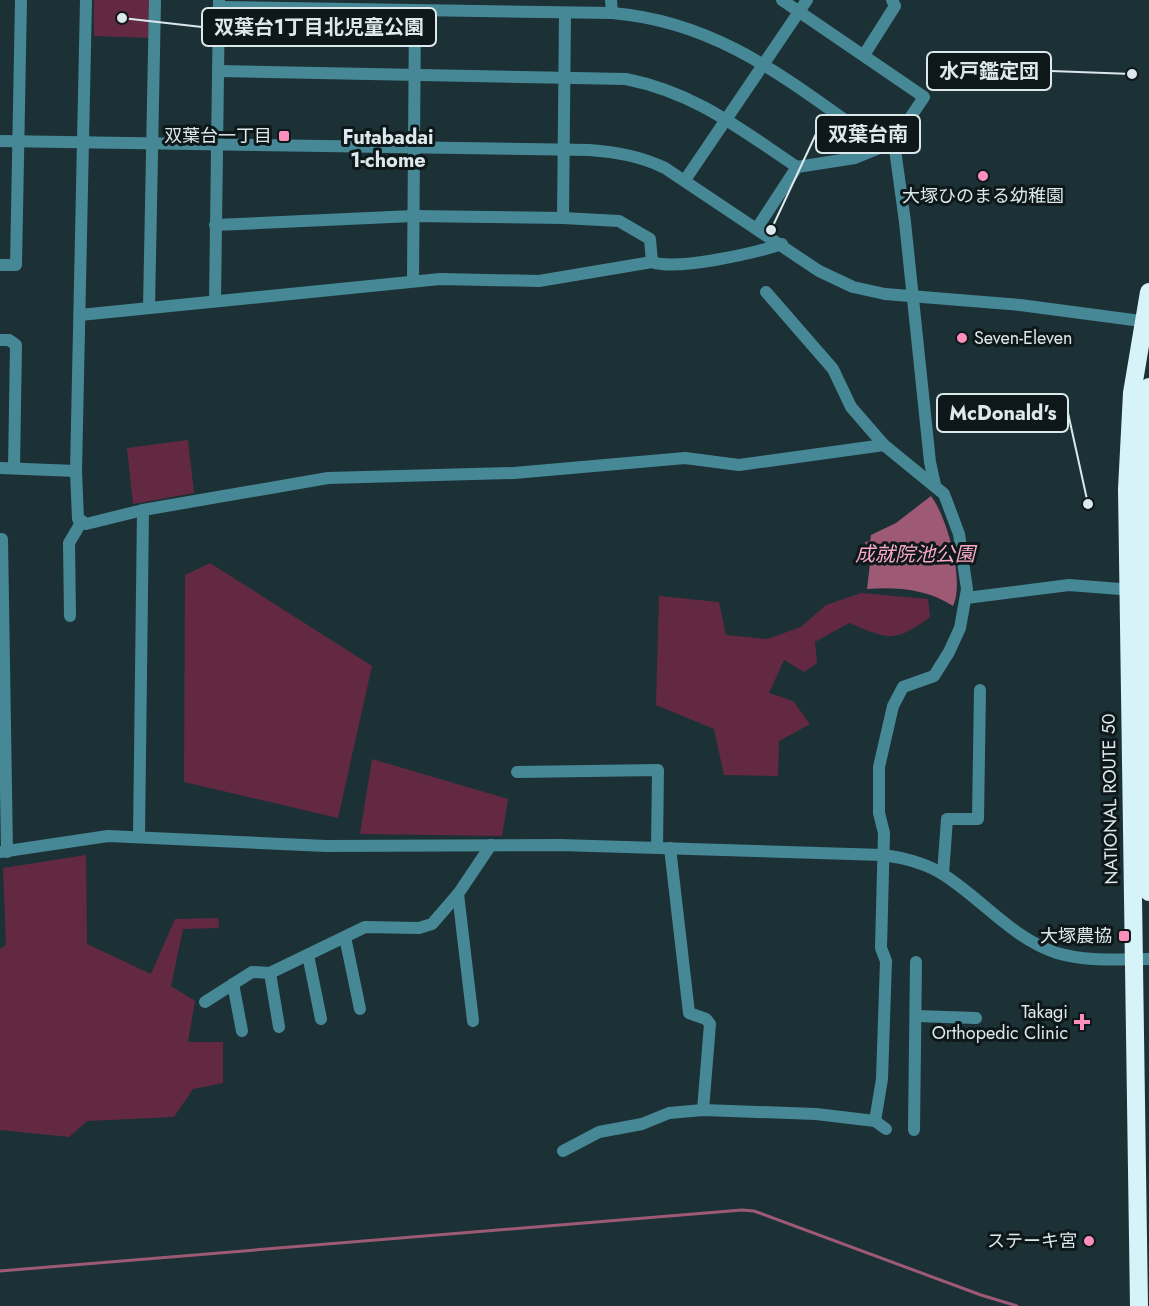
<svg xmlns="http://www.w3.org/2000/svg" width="1149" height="1306" font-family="Jost,'Noto Sans JP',sans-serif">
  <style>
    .green { fill: #632942 }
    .water { fill: #9e5a75 }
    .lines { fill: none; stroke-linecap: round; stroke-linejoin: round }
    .stream { stroke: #9e5a75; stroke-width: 3 }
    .minor { stroke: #478896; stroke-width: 12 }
    .highway { stroke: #d7f3fa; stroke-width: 18 }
    .poi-dot { fill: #fe8ebb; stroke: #0e1719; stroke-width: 2 }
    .labels { text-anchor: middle; stroke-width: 6; stroke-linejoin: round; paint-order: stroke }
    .poi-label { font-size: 18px; fill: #dce8eb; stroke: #0e1719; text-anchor: end }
    .street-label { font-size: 18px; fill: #dce8eb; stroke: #0e1719 }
    .neighbourhood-label { font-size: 20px; font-weight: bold; fill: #dce8eb; stroke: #0e1719 }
    .water-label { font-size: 20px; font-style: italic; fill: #f9a9c7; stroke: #0e1719 }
    .leader { fill: none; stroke: #dce8eb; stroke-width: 2 }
    .callout-dot { fill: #dce8eb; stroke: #0e1719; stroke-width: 2 }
    .callout { fill: #0e1719; stroke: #dce8eb; stroke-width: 2 }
    .callout-label { font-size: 20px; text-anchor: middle; font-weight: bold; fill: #dce8eb }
  </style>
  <rect width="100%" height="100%" fill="#1c3136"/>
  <g class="green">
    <polygon points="94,0 151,0 150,38 94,36"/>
    <polygon points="188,440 194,493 133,504 127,448"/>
    <polygon points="210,563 372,666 338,818 184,782 185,575"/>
    <path d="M861,593L928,599L930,617C893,644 889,639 849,623L815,642L817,663L804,672L784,660L769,693L793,701L810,724L779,741L778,776L724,775L714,729L656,705L659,596L719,602L726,635L767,639L801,627L826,605Z"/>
    <polygon points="372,759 508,799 502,836 360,834"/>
    <polygon points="86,855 87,944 151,974 175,919 218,918 219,928 183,929 171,986 195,1001 188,1042 223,1042 223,1083 193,1089 174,1117 87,1121 69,1137 0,1130 0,949 6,945 3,868"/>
  </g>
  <path class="water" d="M931,496C947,517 965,581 953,606C926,589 898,587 867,589L870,564L865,542L870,541L871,535L896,523Z"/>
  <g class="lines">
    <polyline class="stream" points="0,1271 742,1210 754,1211 981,1295 1017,1306"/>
    <g class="minor">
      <polyline points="86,0 76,471 78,519 86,524 143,510 328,478 514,473 685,458 739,465 884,445"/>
      <polyline points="611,0 612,13"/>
      <path d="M219,7L612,13C723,22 795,86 883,147"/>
      <polyline points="864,55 895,6 892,0"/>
      <path d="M219,71L626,79C696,93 740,129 797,167"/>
      <path d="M0,141L589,150C616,152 640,156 665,168L819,271L853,287L885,294L1020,305L1149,322"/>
      <polyline points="894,142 905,222 930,462 935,485"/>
      <polyline points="685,180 807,0"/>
      <polyline points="563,218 565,13"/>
      <polyline points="215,225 413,216 563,218 619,221 650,239 652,262"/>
      <polyline points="757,228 797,167 855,158 894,142 924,97 782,0"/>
      <polyline points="0,265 16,265 21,0"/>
      <polyline points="413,281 415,11"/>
      <polyline points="766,292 833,369 851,407 884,445 944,494 959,534 967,589 960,628 949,652 934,676 903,687 893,706 879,767 879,813 884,833 881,948 886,961 882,1079 875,1121"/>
      <polyline points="215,301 219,0"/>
      <polyline points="149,308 155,0"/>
      <path d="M80,315L440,279L539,281L652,262C677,271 755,253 782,244"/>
      <polyline points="0,340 9,340 16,345 14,468"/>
      <polyline points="0,468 76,471"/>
      <polyline points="0,539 2,539 7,852"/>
      <polyline points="966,598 1069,585 1133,590"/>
      <polyline points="70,616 69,543 82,521"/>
      <polyline points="517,772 658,770 657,847"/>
      <polyline points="139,837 143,510"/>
      <polyline points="670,848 689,1013 706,1019 710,1024 703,1110"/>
      <path d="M0,852L108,836L326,846L560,845L883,855C905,858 926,863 944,875C983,900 1012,938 1057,953C1087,962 1119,959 1149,959"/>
      <polyline points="943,874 947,819 978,819 980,690"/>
      <polyline points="345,937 360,1009"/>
      <polyline points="308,955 321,1019"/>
      <polyline points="270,973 279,1027"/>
      <polyline points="233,984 242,1031"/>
      <polyline points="205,1002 252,972 270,973 365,927 419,928 432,924 458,894"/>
      <polyline points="916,1016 976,1018"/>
      <polyline points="473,1021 458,894 491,845"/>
      <polyline points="914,1130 916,962"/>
      <polyline points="563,1151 599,1132 642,1124 669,1113 703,1110 816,1114 875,1121 886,1129"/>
    </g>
    <g class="highway">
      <polyline points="1149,387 1143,446 1142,522 1149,892"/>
      <polyline points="1139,1306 1127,489 1132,393 1149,292"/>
    </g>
  </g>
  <g class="poi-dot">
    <rect x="278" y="130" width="12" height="12" rx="3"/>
    <circle cx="983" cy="176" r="6"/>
    <circle cx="962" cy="338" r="6"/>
    <rect x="1118" y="930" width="12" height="12" rx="3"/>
    <path d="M1079 1013h6v6h6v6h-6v6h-6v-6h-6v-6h6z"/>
    <circle cx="1089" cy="1241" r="6"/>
  </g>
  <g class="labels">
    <g class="poi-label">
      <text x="272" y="142">双葉台一丁目</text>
      <text x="983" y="202" text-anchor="middle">大塚ひのまる幼稚園</text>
      <text x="974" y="344" text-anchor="start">Seven-Eleven</text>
      <text x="1112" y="942">大塚農協</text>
      <text x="1068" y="1018">Takagi<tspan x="1068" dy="21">Orthopedic Clinic</tspan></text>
      <text x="1077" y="1247">ステーキ宮</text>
    </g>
    <g class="street-label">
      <text transform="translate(1110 799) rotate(-91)" y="6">NATIONAL ROUTE 50</text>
    </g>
    <g class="neighbourhood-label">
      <text x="388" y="144">Futabadai<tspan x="388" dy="23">1-chome</tspan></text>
    </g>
    <g class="water-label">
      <text x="915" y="561">成就院池公園</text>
    </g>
  </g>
  <path class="leader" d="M122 18L202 27M1132 74L1051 71M771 230L816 134M1088 504L1068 413"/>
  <g class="callout-dot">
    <circle cx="122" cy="18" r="6"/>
    <circle cx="1132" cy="74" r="6"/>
    <circle cx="771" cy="230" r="6"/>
    <circle cx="1088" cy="504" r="6"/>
  </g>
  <g class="callout">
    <rect x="202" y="8" width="234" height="38" rx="6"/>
    <rect x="927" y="52" width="124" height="38" rx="6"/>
    <rect x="816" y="115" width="104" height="38" rx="6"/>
    <rect x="937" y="394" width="131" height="38" rx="6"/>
  </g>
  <g class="callout-label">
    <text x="319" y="34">双葉台1丁目北児童公園</text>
    <text x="989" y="78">水戸鑑定団</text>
    <text x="868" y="141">双葉台南</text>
    <text x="1003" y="420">McDonald's</text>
  </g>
</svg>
